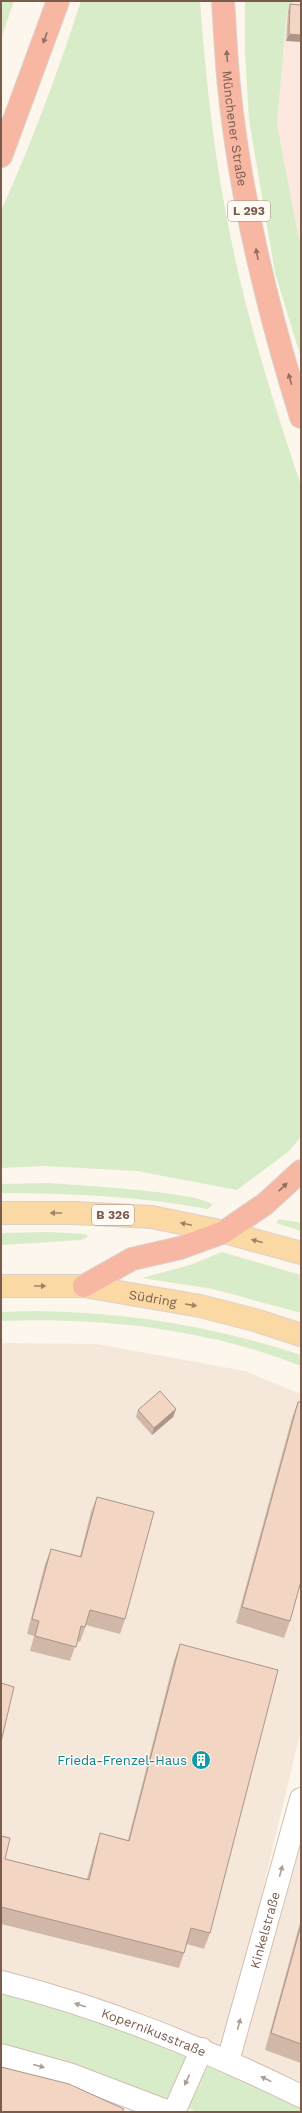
<svg xmlns="http://www.w3.org/2000/svg" width="302" height="2113" font-family="'Work Sans',sans-serif">
  <style>
    .residential { fill: #f5e8da }
    .commercial { fill: #fde8e0 }
    .green { fill: #d8ecc9 }
    .lines { fill: none; stroke-linecap: round; stroke-linejoin: round }
    .street-casing { stroke: #d1beb0; stroke-width: 24 }
    .primary-casing { stroke: #dad1cd; stroke-width: 24 }
    .highway-casing { stroke: #dad1cd; stroke-width: 24 }
    .street { stroke: #fff; stroke-width: 22 }
    .primary { stroke: #fbd9a5; stroke-width: 22 }
    .highway { stroke: #f7b7a3; stroke-width: 22 }
    .wall { fill: #d1b7a8 }
    .shaded-wall { fill: #aa9588 }
    .building { fill: #f3d5c3; stroke: #aa9588 }
    .oneway { fill: #936e5e }
    .oneway2 { fill: #a18267 }
    .oneway3 { fill: #af9d94 }
    .labels { text-anchor: middle; stroke-width: 3; stroke-linejoin: round; paint-order: stroke }
    .shield { fill: #fffaf3; stroke: #a28b7f; stroke-width: 1 }
    .shield-label { font-size: 12px; font-weight: bold; fill: #7a5c4d }
    .street-label { font-size: 13px; fill: #7a5c4d; stroke: #fffaf3 }
    .culture-label { font-size: 13px; fill: #0d838f; stroke: #fffaf3; text-anchor: end }
  </style>
  <rect width="100%" height="100%" fill="#fdf6ec"/>
  <g class="residential">
    <polygon points="1,1343 97,1344 245,1371 301,1394 301,1729 225,2049 147,2015 1,1971"/>
    <polygon points="301,1844 301,2082 241,2056"/>
  </g>
  <polygon class="commercial" points="294,1 301,1 301,249 277,124 287,11"/>
  <g class="green">
    <polygon points="1,1 14,1 1,39"/>
    <path d="M81,1H200C206,83 215,164 232,244C249,326 275,407 301,486V1137L288,1152L237,1190L137,1171L44,1166L1,1168V211C32,142 58,72 81,1Z"/>
    <polygon points="245,1 294,1 287,11 277,124 301,249 301,358 275,273 249,120 245,52"/>
    <path d="M50,1183C74,1185 202,1192 213,1205L207,1209C139,1196 70,1193 1,1193V1184Z"/>
    <polygon points="279,1219 301,1223 301,1231 276,1223"/>
    <polygon points="49,1232 85,1234 88,1237 81,1240 1,1245 1,1233"/>
    <polygon points="222,1252 301,1275 301,1313 213,1289 142,1278 190,1265"/>
    <path d="M34,1311C125,1312 214,1326 301,1355V1366C209,1329 100,1317 1,1321V1312Z"/>
    <polygon points="1,1991 133,2031 301,2105 301,2112 198,2112 72,2065 1,2044"/>
  </g>
  <g class="lines">
    <g class="street-casing">
      <g id="street">
        <path id="s1" d="M1,1982C106,2008 204,2049 301,2096"/>
        <polyline points="1,2055 69,2074 169,2112"/>
        <path id="s2" d="M228,2061L301,1799"/>
        <polyline points="174,2112 202,2049"/>
      </g>
    </g>
    <g class="primary-casing">
      <g id="primary">
        <polyline points="1,1213 74,1213 152,1217 224,1232 301,1253"/>
        <path id="s3" d="M1,1286H84L200,1306L258,1321L301,1335"/>
      </g>
    </g>
    <g class="highway-casing">
      <g id="highway">
        <path id="s4" d="M223,1C225,29 226,58 229,86C240,197 268,311 301,417"/>
        <polyline points="1,156 58,1"/>
        <polyline points="84,1286 132,1259 180,1248 224,1232 265,1204 301,1171"/>
      </g>
    </g>
    <use href="#street" class="street"/>
    <use href="#primary" class="primary"/>
    <use href="#highway" class="highway"/>
  </g>
  <g class="wall">
    <polygon points="290,4 301,5 286,41 288,11"/>
    <polygon points="298,1402 290,1621 284,1638 236,1623 292,1418"/>
    <polygon points="176,1409 173,1417 152,1435 136,1417 138,1410"/>
    <polygon points="97,1497 125,1619 120,1634 86,1625 80,1642 77,1641 70,1661 30,1651 34,1636 27,1634 45,1564 51,1549 80,1556 91,1512"/>
    <polygon points="180,1644 210,1933 204,1949 187,1944 179,1968 1,1924 1,1836 5,1859 87,1879 95,1849 100,1833 128,1840 174,1660"/>
    <polygon points="301,1919 301,2063 265,2050"/>
  </g>
  <g class="shaded-wall">
    <polygon points="289,34 301,35 301,42 286,41"/>
    <polygon points="176,1409 173,1417 152,1435 154,1428"/>
  </g>
  <g class="building">
    <polygon points="290,4 301,5 301,35 289,34"/>
    <polygon points="160,1391 176,1409 154,1428 138,1410"/>
    <polygon points="298,1402 301,1402 301,1581 290,1621 242,1607"/>
    <polygon points="97,1497 154,1512 125,1619 90,1610 85,1627 81,1626 76,1647 35,1636 39,1621 32,1619 51,1549 81,1557"/>
    <polygon points="180,1644 278,1670 210,1933 191,1928 184,1953 1,1907 1,1836 10,1838 5,1859 89,1880 100,1833 129,1841"/>
    <polygon points="1,1683 14,1687 1,1742"/>
    <polygon points="301,1925 301,2044 271,2033"/>
    <polygon points="1,2067 69,2084 124,2109 122,2112 1,2112"/>
  </g>
  <defs><path id="oneway-solid" d="M-6-.8H1V-3.2L6.5 0L1 3.2V.8H-6Z"/></defs>
  <g class="oneway">
    <use href="#oneway-solid" transform="translate(45 38) rotate(110)"/>
    <use href="#oneway-solid" transform="translate(227 56) rotate(-94)"/>
    <use href="#oneway-solid" transform="translate(257 254) rotate(-101)"/>
    <use href="#oneway-solid" transform="translate(290 379) rotate(-106)"/>
    <use href="#oneway-solid" transform="translate(283 1187) rotate(-43)"/>
  </g>
  <g class="oneway2">
    <use href="#oneway-solid" transform="translate(56 1213) rotate(-180)"/>
    <use href="#oneway-solid" transform="translate(186 1224) rotate(-168)"/>
    <use href="#oneway-solid" transform="translate(257 1241) rotate(-165)"/>
    <use href="#oneway-solid" transform="translate(40 1286)"/>
    <use href="#oneway-solid" transform="translate(191 1305) rotate(9)"/>
  </g>
  <g class="oneway3">
    <use href="#oneway-solid" transform="translate(281 1871) rotate(-75)"/>
    <use href="#oneway-solid" transform="translate(80 2005) rotate(-162)"/>
    <use href="#oneway-solid" transform="translate(239 2024) rotate(-75)"/>
    <use href="#oneway-solid" transform="translate(39 2066) rotate(15)"/>
    <use href="#oneway-solid" transform="translate(266 2079) rotate(-154)"/>
    <use href="#oneway-solid" transform="translate(187 2080) rotate(115)"/>
  </g>
  <defs>
    <g id="building-disc" transform="scale(1)"><circle r="9.5" fill="#0f9aa8" stroke="#fffaf3"/><path d="M-4-6H4V6H1V3H-1V6H-4ZM-2.5-4.3h1.7v1.8h-1.7ZM.8-4.3h1.7v1.8H.8ZM-2.5-1h1.7V.8h-1.7ZM.8-1h1.7V.8H.8Z" fill="#fff"/></g>
  </defs>
  <g fill-rule="evenodd">
    <use href="#building-disc" x="201" y="1760"/>
  </g>
  <g class="labels">
    <g class="shield">
      <rect x="228" y="201" width="42" height="20" rx="3"/>
      <rect x="92" y="1205" width="42" height="20" rx="3"/>
    </g>
    <g class="shield-label">
      <text x="249" y="215">L 293</text>
      <text x="113" y="1219">B 326</text>
    </g>
    <g class="street-label">
      <text dy="5" stroke="none"><textPath href="#s4" startOffset="128">Münchener Straße</textPath></text>
      <text dy="5" stroke="none"><textPath href="#s3" startOffset="153">Südring</textPath></text>
      <text dy="5" stroke="none"><textPath href="#s2" startOffset="136">Kinkelstraße</textPath></text>
      <text dy="5" stroke="none"><textPath href="#s1" startOffset="161">Kopernikusstraße</textPath></text>
    </g>
    <g class="culture-label">
      <text x="187" y="1765">Frieda-Frenzel-Haus</text>
    </g>
  </g>
  <rect width="302" height="2113" fill="none" stroke="#7a5c4d" stroke-width="4"/>
</svg>
